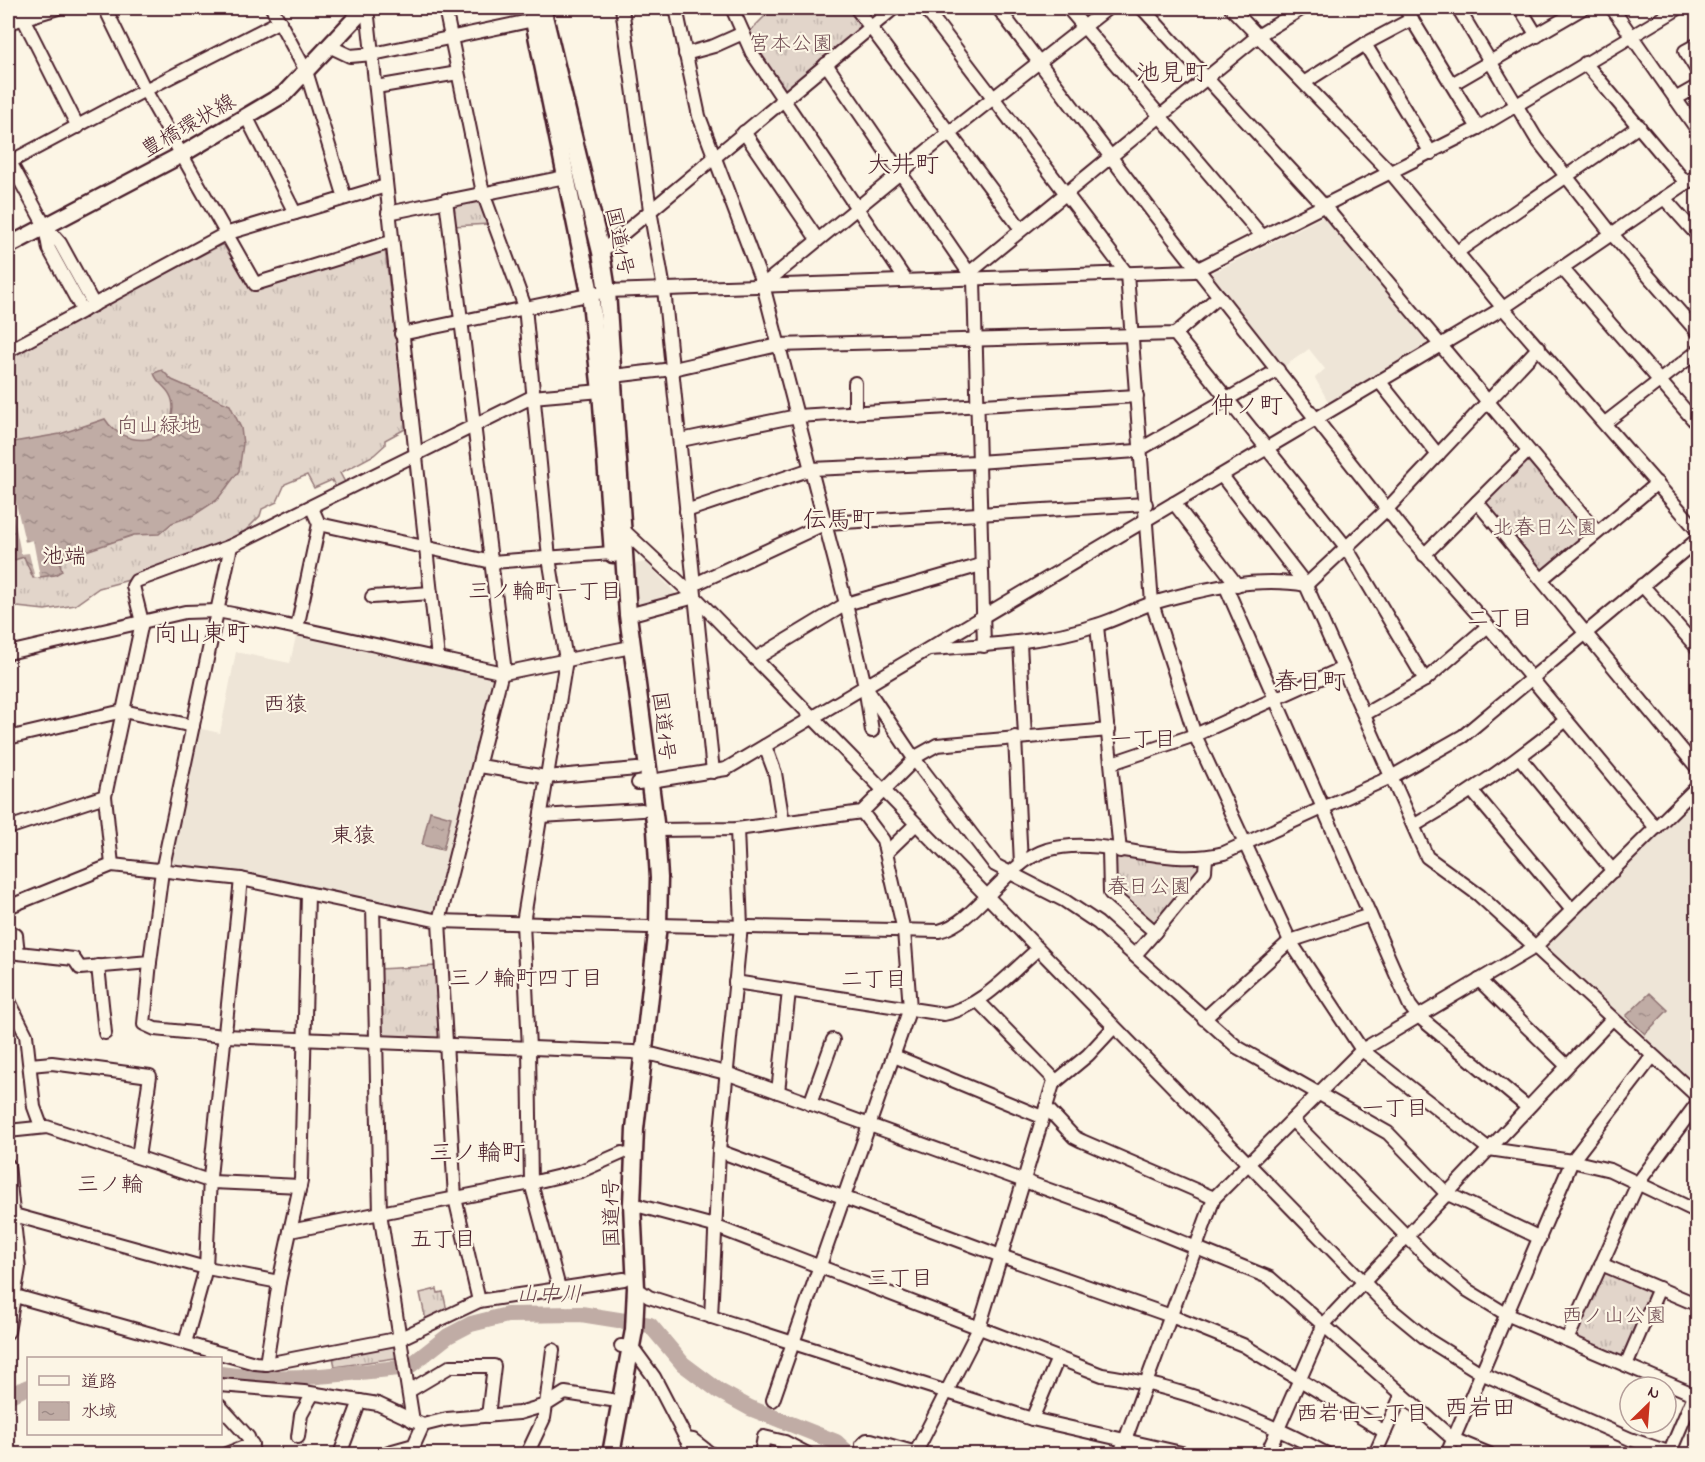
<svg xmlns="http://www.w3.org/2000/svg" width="1705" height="1462" font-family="'Indie Flower','Klee One',sans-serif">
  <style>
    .built { fill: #eee5d7 }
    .grass { fill: url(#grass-tufts); stroke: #967a7a; stroke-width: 1.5 }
    .water { fill: url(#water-ripples); stroke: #917474; stroke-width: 1.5 }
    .pier { fill: #fcf5e5 }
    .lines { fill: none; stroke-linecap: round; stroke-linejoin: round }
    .river { stroke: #c0aca5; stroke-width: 16 }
    .minor-casing { stroke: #4a1f2b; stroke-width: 16 }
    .major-casing { stroke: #4a1f2b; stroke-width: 20 }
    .highway-casing { stroke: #4a1f2b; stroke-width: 21 }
    .minor { stroke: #fcf5e5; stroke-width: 12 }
    .major { stroke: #fcf5e5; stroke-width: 15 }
    .highway { stroke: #fcf5e5; stroke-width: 16 }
    .labels { text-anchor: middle; stroke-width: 4.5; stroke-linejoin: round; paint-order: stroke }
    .park-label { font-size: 21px; fill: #704c53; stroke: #fcf5e5 }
    .street-label { font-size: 21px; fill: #4a1f2b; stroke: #fcf5e5 }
    .neighbourhood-label { font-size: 22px; fill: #4a1f2b; stroke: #fcf5e5 }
    .water-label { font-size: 22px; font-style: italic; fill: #6d4950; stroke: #fcf5e5 }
    .quarter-label { font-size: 24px; fill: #4a1f2b; stroke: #fcf5e5 }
  </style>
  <defs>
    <pattern id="grass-tufts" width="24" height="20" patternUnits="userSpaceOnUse" patternTransform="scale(1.5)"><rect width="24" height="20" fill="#e2d5ca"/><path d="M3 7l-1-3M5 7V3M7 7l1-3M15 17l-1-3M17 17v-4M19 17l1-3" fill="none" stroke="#c3b6ae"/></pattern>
    <pattern id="water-ripples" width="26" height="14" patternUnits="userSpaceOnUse" patternTransform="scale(1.5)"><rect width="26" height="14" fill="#c0aca5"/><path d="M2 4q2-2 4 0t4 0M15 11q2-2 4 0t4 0" fill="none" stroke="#9e8b87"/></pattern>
  </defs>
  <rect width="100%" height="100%" fill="#fcf5e5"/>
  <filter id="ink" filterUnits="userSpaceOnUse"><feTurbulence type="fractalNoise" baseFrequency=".0167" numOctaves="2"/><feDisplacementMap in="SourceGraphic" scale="12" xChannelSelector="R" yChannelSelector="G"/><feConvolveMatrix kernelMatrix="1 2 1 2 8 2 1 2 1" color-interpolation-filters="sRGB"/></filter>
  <g filter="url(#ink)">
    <g class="built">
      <polygon points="1324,216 1430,344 1330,405 1315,378 1325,369 1309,349 1282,368 1211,277 1212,273"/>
      <polygon points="646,562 680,598 634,608 634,564"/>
      <polygon points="297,632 494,676 497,682 438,910 434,915 166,865 197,728 220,733 236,652 290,663"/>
      <polygon points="1697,794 1697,1092 1539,948"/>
    </g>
    <g class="grass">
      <polygon points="773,8 853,8 864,27 787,91 782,90 758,55 749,32"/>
      <polygon points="480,198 490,224 453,226 451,203"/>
      <polygon points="223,244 252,291 385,249 407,428 385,440 385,445 374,455 340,473 347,486 337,491 332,480 314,488 307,475 285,484 277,502 262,509 260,516 238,538 200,550 129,580 99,588 75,605 45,610 8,606 8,356"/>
      <polygon points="1527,459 1530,459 1590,529 1590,533 1540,573 1485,505 1485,500"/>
      <polygon points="1112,854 1200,864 1201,871 1153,926 1113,889"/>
      <polygon points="436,966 439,1040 378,1036 378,969"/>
      <polygon points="1604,1271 1653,1292 1624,1359 1575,1338"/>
      <polygon points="437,1289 438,1293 443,1292 447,1311 426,1321 420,1293"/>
      <polygon points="394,1345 398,1346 399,1356 395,1358 335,1367 333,1357"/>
    </g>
    <g class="water">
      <path d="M162,370L172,380L230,405L241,428L243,444L239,471L217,500L194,515L172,523L159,534L134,535L59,560L62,571L55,575L33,578L24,557L8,562V443L60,434L105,419C124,449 171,447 173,408C173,388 157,386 154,373Z"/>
      <polygon points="430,811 451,817 443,850 422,845"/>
      <polygon points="1650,993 1668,1010 1645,1034 1626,1016"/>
    </g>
    <polygon class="pier" points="8,469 25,542 33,540 40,577 35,578 29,553 21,554 8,488"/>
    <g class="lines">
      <g class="river">
        <path d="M220,1374C280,1383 340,1374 399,1368L411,1365L448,1336L471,1324L507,1315L581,1314L650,1325L683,1364L719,1391L750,1408L836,1442L849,1454"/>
        <polyline points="8,1396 28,1387"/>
      </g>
      <g class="minor-casing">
        <g id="minor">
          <polyline points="18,8 78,127"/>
          <polyline points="105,8 145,90 280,21"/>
          <polyline points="272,8 306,71 345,198"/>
          <polyline points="367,8 438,658"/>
          <polyline points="445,8 483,193 525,307 549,558 566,660 523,923 529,1048 531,1183 559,1288"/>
          <polyline points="622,8 650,210 664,289 713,772"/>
          <polyline points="676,8 699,116 763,285 846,604 865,686 872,731"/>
          <polyline points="732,8 752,53 905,279"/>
          <polyline points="856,8 1021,229"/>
          <polyline points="925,8 1127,274 1152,603 1195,735 1290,941 1362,1050 1489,1149 1572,1161 1610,1170 1698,1212"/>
          <polyline points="998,8 1154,214 1405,532 1488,626 1656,828"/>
          <polyline points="1068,8 1262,236"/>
          <polyline points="1142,8 1325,207 1597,532"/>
          <polyline points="1231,8 1391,173 1503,308 1698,531"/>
          <polyline points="1405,8 1478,128"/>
          <polyline points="1458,8 1536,138 1611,233 1698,333"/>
          <polyline points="1520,8 1537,36"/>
          <polyline points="1612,8 1698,131"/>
          <polyline points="8,23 58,8"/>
          <polyline points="1365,44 1431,153"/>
          <polyline points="1698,44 1685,51 1698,72"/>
          <polyline points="329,46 350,56 373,54 534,20"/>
          <polyline points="685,54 714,46 743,33"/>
          <polyline points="1585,63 1686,183"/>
          <polyline points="826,64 969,273"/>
          <polyline points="1305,82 1365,44 1412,19"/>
          <polyline points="1452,84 1583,8"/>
          <polyline points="376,87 458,73"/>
          <polyline points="1675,99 1698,86"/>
          <polyline points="246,116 295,213"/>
          <polyline points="744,132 817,239"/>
          <polyline points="1664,198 1698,236"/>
          <polyline points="446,200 504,664 439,921 455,1198 479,1301"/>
          <polyline points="388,213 565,177"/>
          <polyline points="45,227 49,249 83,311"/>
          <polyline points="601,252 894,8"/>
          <polyline points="1457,252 1639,126"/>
          <polyline points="1561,267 1698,425"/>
          <polyline points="763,285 950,132 1108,8"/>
          <polyline points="94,305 60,243 45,226 10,162 145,90 255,284 391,242"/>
          <polyline points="401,334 607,291 1194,271 1478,128 1679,8"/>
          <polyline points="1175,334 1346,547 1425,680"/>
          <polyline points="8,351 225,234 386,186"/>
          <polyline points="613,376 673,369 778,345 1175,334 1219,296"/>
          <polyline points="1379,381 1438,455"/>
          <polyline points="855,413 855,383"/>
          <polyline points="1605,423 1698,351"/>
          <polyline points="681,440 797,416 1137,396"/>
          <polyline points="1222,476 1306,585 1427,857 1479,895 1698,1097"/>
          <polyline points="1477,502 1698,769"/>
          <polyline points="1174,503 1237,585"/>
          <polyline points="686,511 811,469 977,462 1137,451 1278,370"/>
          <polyline points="319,524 492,562 612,553"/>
          <polyline points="619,526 695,597 1388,1307 1428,1340 1481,1373 1630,1439 1674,1454"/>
          <polyline points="1424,555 1528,451"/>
          <polyline points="1543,578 1657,483"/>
          <polyline points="693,585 826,523 1146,504"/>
          <polyline points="1642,585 1698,649"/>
          <polyline points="1226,587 1410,1006 1417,1015 1526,1106"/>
          <polyline points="372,597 431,593"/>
          <polyline points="628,615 695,597"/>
          <polyline points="1097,626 1120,851"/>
          <polyline points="297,628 319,524 312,508"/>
          <polyline points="1020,643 1025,736"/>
          <polyline points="984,646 974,280 969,273 1259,35 1303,8"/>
          <path d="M929,649C986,645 1043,643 1097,625C1116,620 1134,609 1153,603C1201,589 1257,576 1306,585L1388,508L1539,347"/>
          <polyline points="8,653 185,612 217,611 233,614 504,673 631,647"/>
          <polyline points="755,659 846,604 981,565"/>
          <polyline points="865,686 915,760 995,865 1065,901 1098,923 1237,1047 1388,1133 1446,1193 1540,1238"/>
          <polyline points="1365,714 1425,680 1488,626"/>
          <polyline points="1015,737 1021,864"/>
          <polyline points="8,738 123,711 193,726"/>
          <polyline points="765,746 775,773 783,822"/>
          <polyline points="1520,758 1613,871"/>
          <polyline points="1112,763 1195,735 1343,668"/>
          <polyline points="480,766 546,777 637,769"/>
          <polyline points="638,783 726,769 1503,308 1698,175"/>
          <polyline points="1473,792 1572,910"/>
          <polyline points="862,812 883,840 886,853"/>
          <polyline points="541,816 642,810"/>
          <path d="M1415,825C1469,794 1518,760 1566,720"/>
          <polyline points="8,828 105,796"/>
          <polyline points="656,830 737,829 862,812 919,755 937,745 1109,730"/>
          <polyline points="1109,850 1110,893 1155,932 1205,871 1206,858"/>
          <polyline points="112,865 105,796 142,622 133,586 136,581 231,546 532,397 601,391"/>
          <polyline points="8,907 112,865 241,879 439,921 648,927"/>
          <polyline points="373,907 380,1213 413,1421"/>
          <path d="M658,925L939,931C977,922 1004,863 1047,850C1102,834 1162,869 1224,853L1393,776L1463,736L1698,539"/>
          <polyline points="8,930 16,935 18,953 74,959 80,968 150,962 162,871 231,546"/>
          <polyline points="1135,955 1155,932"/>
          <polyline points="150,962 144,1024 155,1029 224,1036 633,1052 655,1055 726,1073 1096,1207 1270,1278 1453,1439 1489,1454"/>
          <polyline points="98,966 105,1033"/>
          <polyline points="1479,980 1566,1065"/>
          <path d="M735,982L944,1014C982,1007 1010,973 1038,949"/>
          <polyline points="8,999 26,1035 34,1107 41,1126"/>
          <polyline points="978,1001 1056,1081"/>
          <polyline points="1204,1019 1290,941 1370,915"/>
          <polyline points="894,1056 1042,1117"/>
          <polyline points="30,1065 52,1063 150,1076 138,1157"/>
          <polyline points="778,1092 789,991"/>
          <polyline points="810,1104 833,1040"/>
          <polyline points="1046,1107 1074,1137 1082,1141 1214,1198"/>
          <polyline points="1292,1120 1429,1259 1467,1290 1506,1314 1698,1396"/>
          <polyline points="8,1131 47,1127 212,1182 300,1186"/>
          <polyline points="719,1151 1001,1256 1171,1316 1243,1345 1385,1432"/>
          <polyline points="8,1165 19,1268 8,1332"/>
          <path d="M632,1204L714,1226L1102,1375C1179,1386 1259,1417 1327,1454"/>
          <polyline points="14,1215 202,1267 279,1282"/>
          <polyline points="290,1231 531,1183 581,1171 622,1153"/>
          <polyline points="1601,1264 1698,1305"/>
          <polyline points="636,1288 649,1297 1032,1419 1186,1454"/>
          <polyline points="8,1294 255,1363 266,1364 401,1338 479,1301 624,1279"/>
          <polyline points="711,1317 719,1151 741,926 737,829"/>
          <polyline points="1567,1340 1638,1183 1698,1102"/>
          <polyline points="185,1343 206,1268 210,1177 241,879"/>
          <polyline points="621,1346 632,1347 654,1377 694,1454"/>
          <polyline points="266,1364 279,1282 301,1181 308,894"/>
          <polyline points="1626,1365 1659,1288"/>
          <polyline points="220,1385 304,1392 378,1404 423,1425 447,1419 519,1413 546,1405 553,1350"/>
          <polyline points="409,1391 451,1366 494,1366 488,1416"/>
          <polyline points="773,1400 910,1008 904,931 886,853 915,825"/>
          <polyline points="220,1406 248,1437 254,1454"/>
          <polyline points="1032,1419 1058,1358"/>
          <polyline points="298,1437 301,1415 312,1395"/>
          <polyline points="686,1439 693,1440 711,1454"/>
          <polyline points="916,1452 979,1328 1053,1084 1088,1055 1114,1027"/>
          <polyline points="226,1454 252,1444"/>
          <polyline points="340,1454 360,1401"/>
          <polyline points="389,1454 389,1452 414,1445 423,1425"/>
          <polyline points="527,1454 544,1418 546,1405 565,1393 611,1400"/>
          <polyline points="761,1454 764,1437 785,1442 808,1454"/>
          <polyline points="865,1454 862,1445 867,1440 871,1440 920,1454"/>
          <polyline points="1120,1454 1214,1198 1362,1050 1535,947 1698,786"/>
          <polyline points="1267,1454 1324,1324 1611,1020"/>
          <polyline points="1375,1454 1402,1394"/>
          <polyline points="1447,1454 1572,1161 1652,1057"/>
          <polyline points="1669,1454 1698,1386"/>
        </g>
      </g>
      <g class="major-casing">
        <polyline id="major" points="8,246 181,155 284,94 365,8"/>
      </g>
      <g class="highway-casing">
        <g id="highway">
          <polyline points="542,8 601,252 607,291 628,615 656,830 659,878 658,925 635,1129 632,1204 636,1288 634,1330 611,1454"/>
          <polyline points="533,16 590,293 601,391 613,554"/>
        </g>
      </g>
      <use href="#minor" class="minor"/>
      <use href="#major" class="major"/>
      <use href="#highway" class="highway"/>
    </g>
  </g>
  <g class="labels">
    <g class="park-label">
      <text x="791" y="50">宮本公園</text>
      <text x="159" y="432">向山緑地</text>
      <text x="1545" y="534">北春日公園</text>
      <text x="1149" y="893">春日公園</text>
      <text x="1614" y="1322">西ノ山公園</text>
    </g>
    <g class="street-label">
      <text transform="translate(188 125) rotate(-30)" y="7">豊橋環状線</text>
      <text transform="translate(620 241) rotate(78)" y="7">国道1号</text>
      <text transform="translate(664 726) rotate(83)" y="7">国道1号</text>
      <text transform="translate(611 1213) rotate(-91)" y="7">国道1号</text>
    </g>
    <g class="neighbourhood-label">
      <text x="64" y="563">池端</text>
      <text x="545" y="598">三ノ輪町一丁目</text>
      <text x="1500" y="625">二丁目</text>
      <text x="285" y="711">西猿</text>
      <text x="1143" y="746">一丁目</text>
      <text x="353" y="842">東猿</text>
      <text x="526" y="985">三ノ輪町四丁目</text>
      <text x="874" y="986">二丁目</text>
      <text x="1395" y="1115">一丁目</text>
      <text x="110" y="1191">三ノ輪</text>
      <text x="443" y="1246">五丁目</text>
      <text x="900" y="1285">三丁目</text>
      <text x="1362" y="1420">西岩田二丁目</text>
    </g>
    <g class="water-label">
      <text x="549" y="1301">山中川</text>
    </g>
    <g class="quarter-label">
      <text x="1172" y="80">池見町</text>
      <text x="903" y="172">大井町</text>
      <text x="1247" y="413">仲ノ町</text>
      <text x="839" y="527">伝馬町</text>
      <text x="202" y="641">向山東町</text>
      <text x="1310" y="689">春日町</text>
      <text x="477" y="1160">三ノ輪町</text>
      <text x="1480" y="1415">西岩田</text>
    </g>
  </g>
  <rect width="1705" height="1462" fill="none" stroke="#fcf5e5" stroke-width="30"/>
  <rect x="15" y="15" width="1675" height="1432" fill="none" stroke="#4a1f2b" stroke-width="2" filter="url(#ink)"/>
  <rect x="27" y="1357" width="195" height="78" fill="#fcf5e5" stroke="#b59f9b" stroke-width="1.5"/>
  <rect x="39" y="1376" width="30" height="9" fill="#fcf5e5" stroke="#b59f9b" stroke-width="1.5"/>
  <text x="81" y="1387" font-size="18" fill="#4a1f2b">道路</text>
  <rect x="39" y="1402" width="30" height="18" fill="url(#water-ripples)" stroke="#b59f9b" stroke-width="1.5"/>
  <text x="81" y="1417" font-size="18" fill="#4a1f2b">水域</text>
  <g transform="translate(1648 1405) rotate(25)"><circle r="28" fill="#fcf5e5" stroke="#b59f9b" stroke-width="1.5"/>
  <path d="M0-4.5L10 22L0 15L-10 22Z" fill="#c8321e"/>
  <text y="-9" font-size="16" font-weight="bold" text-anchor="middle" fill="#4a1f2b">N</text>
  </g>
</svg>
